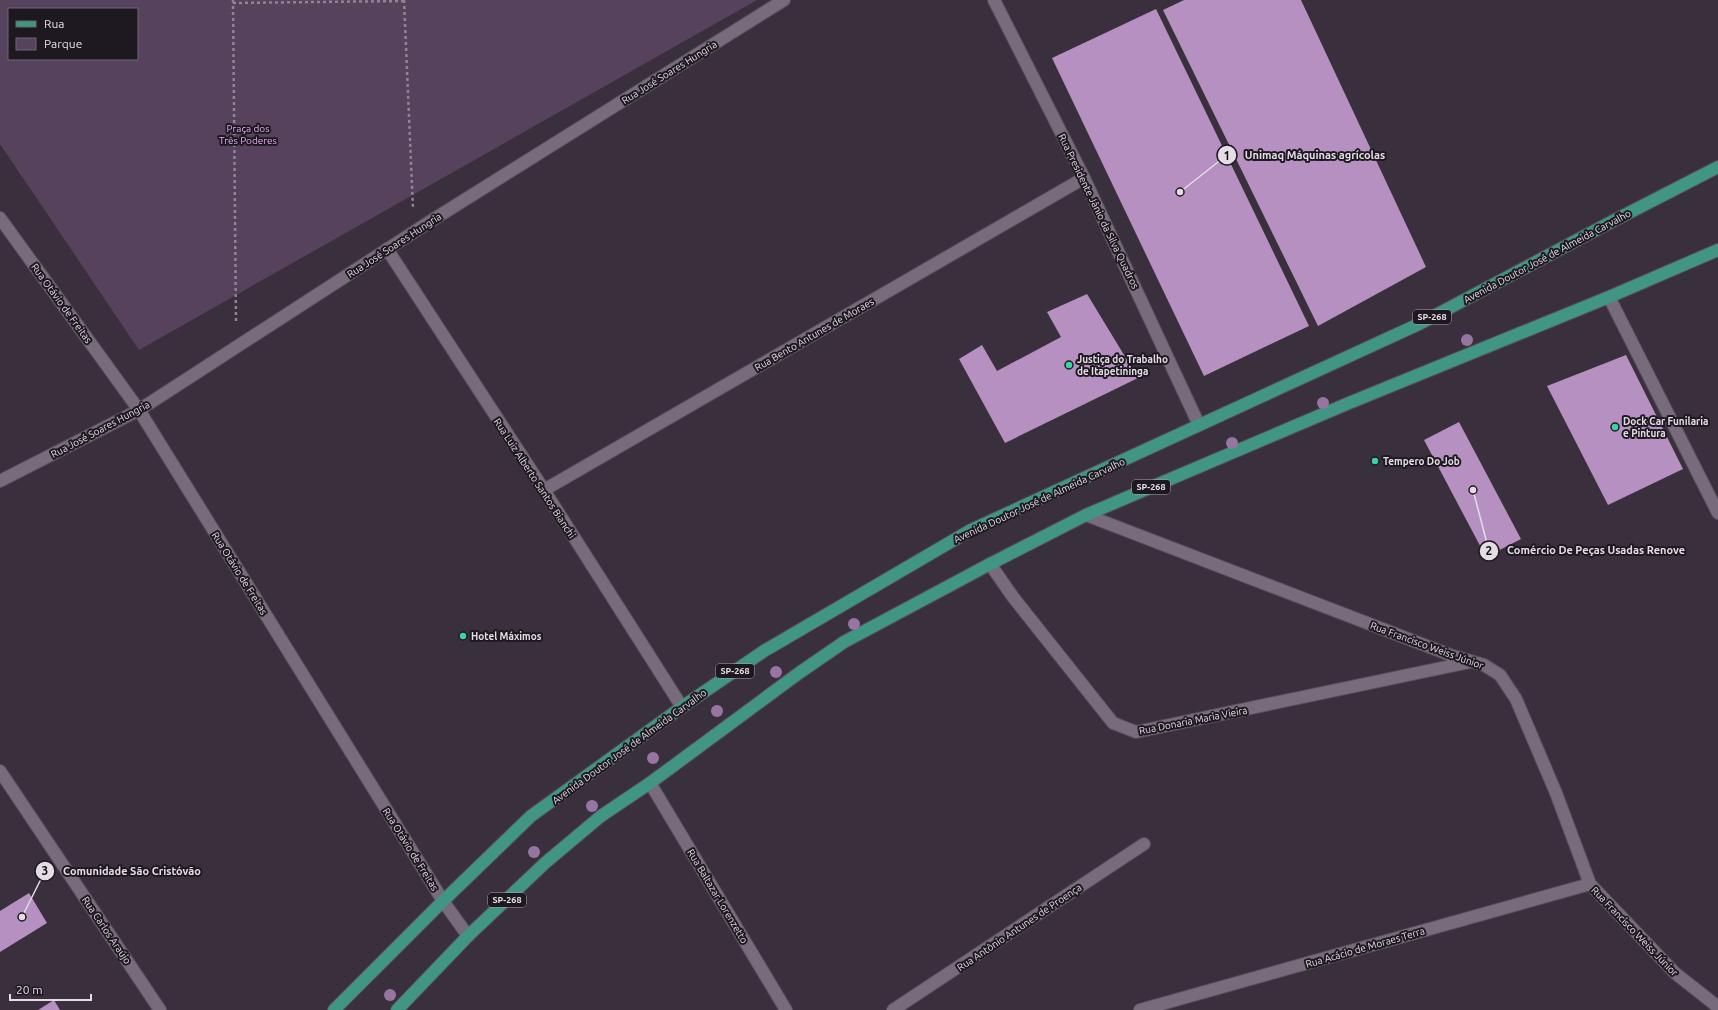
<svg xmlns="http://www.w3.org/2000/svg" width="1718" height="1010" font-family="Ubuntu,sans-serif">
  <style>
    .green { fill: #57425d; fill-rule: evenodd }
    .building { fill: #b590c0 }
    .lines { fill: none; stroke-linecap: round; stroke-linejoin: round }
    .minor-casing { stroke: #584e5a; stroke-width: 14 }
    .major-casing { stroke: #584e5a; stroke-width: 14 }
    .path { stroke: #8e8591; stroke-width: 2.5; stroke-dasharray: 3 3; stroke-linecap: butt }
    .minor { stroke: #786c7c; stroke-width: 12 }
    .major { stroke: #409683; stroke-width: 12 }
    .tree { fill: #9775a1 }
    .poi-dot { fill: #38d4a6; stroke: #1e1920; stroke-width: 1.5 }
    .labels { text-anchor: middle; stroke-width: 4; stroke-linejoin: round; paint-order: stroke }
    .shield { fill: #1e1920; stroke: #a9a2ab; stroke-width: 1 }
    .shield-label { font-size: 9px; font-weight: bold; fill: #e4dde6 }
    .street-label { font-size: 10px; fill: #e4dde6; stroke: #1e1920 }
    .park-label { font-size: 10px; fill: #e3aef3; stroke: #1e1920 }
    .poi-label { font-size: 10px; font-weight: bold; fill: #e4dde6; stroke: #1e1920; text-anchor: start }
    .leader { fill: none; stroke: #e4dde6; stroke-width: 1.5 }
    .callout-dot { fill: #e4dde6; stroke: #1e1920; stroke-width: 1.5 }
    .mark-label { font-size: 12px; text-anchor: middle; font-weight: bold; fill: #111 }
    .callout-label { font-size: 11px; text-anchor: middle; font-weight: bold; fill: #e4dde6; stroke: #1e1920; stroke-width: 4; stroke-linejoin: round; paint-order: stroke }
  </style>
  <rect width="100%" height="100%" fill="#3a2f3d"/>
  <path class="green" d="M0,0H757L139,350L0,144ZM9,9H137V59H9Z"/>
  <g class="building">
    <polygon points="1184,0 1301,0 1426,267 1318,326 1163,10"/>
    <polygon points="1156,9 1309,326 1204,376 1052,58"/>
    <polygon points="1087,294 1138,378 1005,443 959,359 982,345 997,371 1061,337 1047,312"/>
    <polygon points="1626,355 1683,469 1608,505 1547,386"/>
    <polygon points="1459,422 1521,539 1486,557 1424,440"/>
    <polygon points="29,893 47,923 0,952 0,911"/>
    <polygon points="54,1000 60,1010 38,1010"/>
  </g>
  <g class="lines">
    <g class="minor-casing">
      <g id="minor">
        <polyline points="994,0 1084,178 1199,425"/>
        <polyline points="0,218 139,410 443,901 468,936"/>
        <polyline points="387,249 544,490 682,707"/>
        <polyline points="1609,297 1718,513"/>
        <polyline points="0,481 139,410 434,219 784,0"/>
        <polyline points="544,490 1084,178"/>
        <polyline points="1086,515 1453,656 1484,665 1500,675 1516,699 1556,793 1590,884 1675,973 1718,1007"/>
        <polyline points="990,564 1013,597 1113,723 1136,732 1470,662"/>
        <polyline points="0,771 160,1010"/>
        <polyline points="650,783 786,1010"/>
        <polyline points="893,1010 1144,844"/>
        <polyline points="1140,1010 1590,884"/>
      </g>
    </g>
    <g class="major-casing">
      <g id="major">
        <polyline points="334,1010 443,901 531,816 682,707 764,651 971,530 1419,324 1613,221 1718,167"/>
        <polyline points="397,1010 468,936 545,863 601,816 650,783 799,673 844,642 990,564 1086,515 1128,497 1349,403 1609,297 1718,250"/>
      </g>
    </g>
    <g class="path">
      <polyline points="233,0 236,323"/>
      <polyline points="404,0 413,209"/>
      <polyline points="233,3 403,1"/>
    </g>
    <use href="#minor" class="minor"/>
    <use href="#major" class="major"/>
  </g>
  <g class="tree">
    <circle cx="1467" cy="340" r="6"/>
    <circle cx="1323" cy="403" r="6"/>
    <circle cx="1232" cy="443" r="6"/>
    <circle cx="854" cy="624" r="6"/>
    <circle cx="776" cy="672" r="6"/>
    <circle cx="717" cy="711" r="6"/>
    <circle cx="653" cy="758" r="6"/>
    <circle cx="592" cy="806" r="6"/>
    <circle cx="534" cy="852" r="6"/>
    <circle cx="390" cy="995" r="6"/>
  </g>
  <g class="poi-dot">
    <circle cx="1069" cy="365" r="4"/>
    <circle cx="1615" cy="427" r="4"/>
    <circle cx="1375" cy="461" r="4"/>
    <circle cx="463" cy="636" r="4"/>
  </g>
  <g class="labels">
    <g class="shield">
      <rect x="1413" y="310" width="38" height="14" rx="3"/>
      <rect x="1132" y="480" width="38" height="14" rx="3"/>
      <rect x="716" y="664" width="38" height="14" rx="3"/>
      <rect x="488" y="893" width="38" height="14" rx="3"/>
    </g>
    <g class="shield-label">
      <text x="1432" y="320">SP-268</text>
      <text x="1151" y="490">SP-268</text>
      <text x="735" y="674">SP-268</text>
      <text x="507" y="903">SP-268</text>
    </g>
    <g class="street-label">
      <text transform="translate(669 72) rotate(-32)" y="4">Rua José Soares Hungria</text>
      <text transform="translate(1099 211) rotate(64)" y="4">Rua Presidente Jânio da Silva Quadros</text>
      <text transform="translate(394 245) rotate(-33)" y="4">Rua José Soares Hungria</text>
      <text transform="translate(1547 256) rotate(-28)" y="4">Avenida Doutor José de Almeida Carvalho</text>
      <text transform="translate(62 303) rotate(54)" y="4">Rua Otávio de Freitas</text>
      <text transform="translate(814 334) rotate(-30)" y="4">Rua Bento Antunes de Moraes</text>
      <text transform="translate(100 429) rotate(-28)" y="4">Rua José Soares Hungria</text>
      <text transform="translate(535 478) rotate(57)" y="4">Rua Luiz Alberto Santos Bianchi</text>
      <text transform="translate(1039 500) rotate(-25)" y="4">Avenida Doutor José de Almeida Carvalho</text>
      <text transform="translate(240 573) rotate(58)" y="4">Rua Otávio de Freitas</text>
      <text transform="translate(1427 645) rotate(20)" y="4">Rua Francisco Weiss Júnior</text>
      <text transform="translate(1193 720) rotate(-11)" y="4">Rua Donaria Maria Vieira</text>
      <text transform="translate(629 746) rotate(-36)" y="4">Avenida Doutor José de Almeida Carvalho</text>
      <text transform="translate(411 849) rotate(58)" y="4">Rua Otávio de Freitas</text>
      <text transform="translate(718 896) rotate(59)" y="4">Rua Baltazar Lorenzetto</text>
      <text transform="translate(1019 927) rotate(-34)" y="4">Rua Antônio Antunes de Proença</text>
      <text transform="translate(107 930) rotate(56)" y="4">Rua Carlos Araújo</text>
      <text transform="translate(1635 931) rotate(46)" y="4">Rua Francisco Weiss Júnior</text>
      <text transform="translate(1365 947) rotate(-16)" y="4">Rua Acácio de Moraes Terra</text>
    </g>
    <g class="park-label">
      <text x="248" y="132">Praça dos<tspan x="248" dy="12">Três Poderes</tspan></text>
    </g>
    <g class="poi-label">
      <text x="1077" y="363">Justiça do Trabalho<tspan x="1077" dy="12">de Itapetininga</tspan></text>
      <text x="1623" y="425">Dock Car Funilaria<tspan x="1623" dy="12">e Pintura</tspan></text>
      <text x="1383" y="465">Tempero Do Job</text>
      <text x="471" y="640">Hotel Máximos</text>
    </g>
  </g>
  <path class="leader" d="M1180 192L1227 155M1473 490L1489 551M22 917L45 871"/>
  <g class="callout-dot">
    <circle cx="1180" cy="192" r="4"/>
    <circle cx="1473" cy="490" r="4"/>
    <circle cx="22" cy="917" r="4"/>
    <circle cx="1227" cy="155" r="10"/>
    <circle cx="1489" cy="551" r="10"/>
    <circle cx="45" cy="871" r="10"/>
  </g>
  <g class="mark-label">
    <text x="1227" y="160">1</text>
    <text x="1489" y="555">2</text>
    <text x="45" y="875">3</text>
  </g>
  <g class="callout-label">
    <text x="1315" y="159">Unimaq Máquinas agrícolas</text>
    <text x="1596" y="554">Comércio De Peças Usadas Renove</text>
    <text x="132" y="875">Comunidade São Cristóvão</text>
  </g>
  <rect x="8" y="8" width="130" height="52" fill="#1e1920" stroke="#6d676f"/>
  <rect x="16" y="21" width="20" height="6" fill="#409683" stroke="#6d676f"/>
  <text x="44" y="28" font-size="12" fill="#e4dde6">Rua</text>
  <rect x="16" y="38" width="20" height="12" fill="#57425d" stroke="#6d676f"/>
  <text x="44" y="48" font-size="12" fill="#e4dde6">Parque</text>
  <path d="M10 994v6h81v-6" fill="none" stroke="#e4dde6" stroke-width="2"/>
  <text x="16" y="994" font-size="12" fill="#e4dde6" stroke="#1e1920" stroke-width="3" paint-order="stroke">20 m</text>
</svg>
